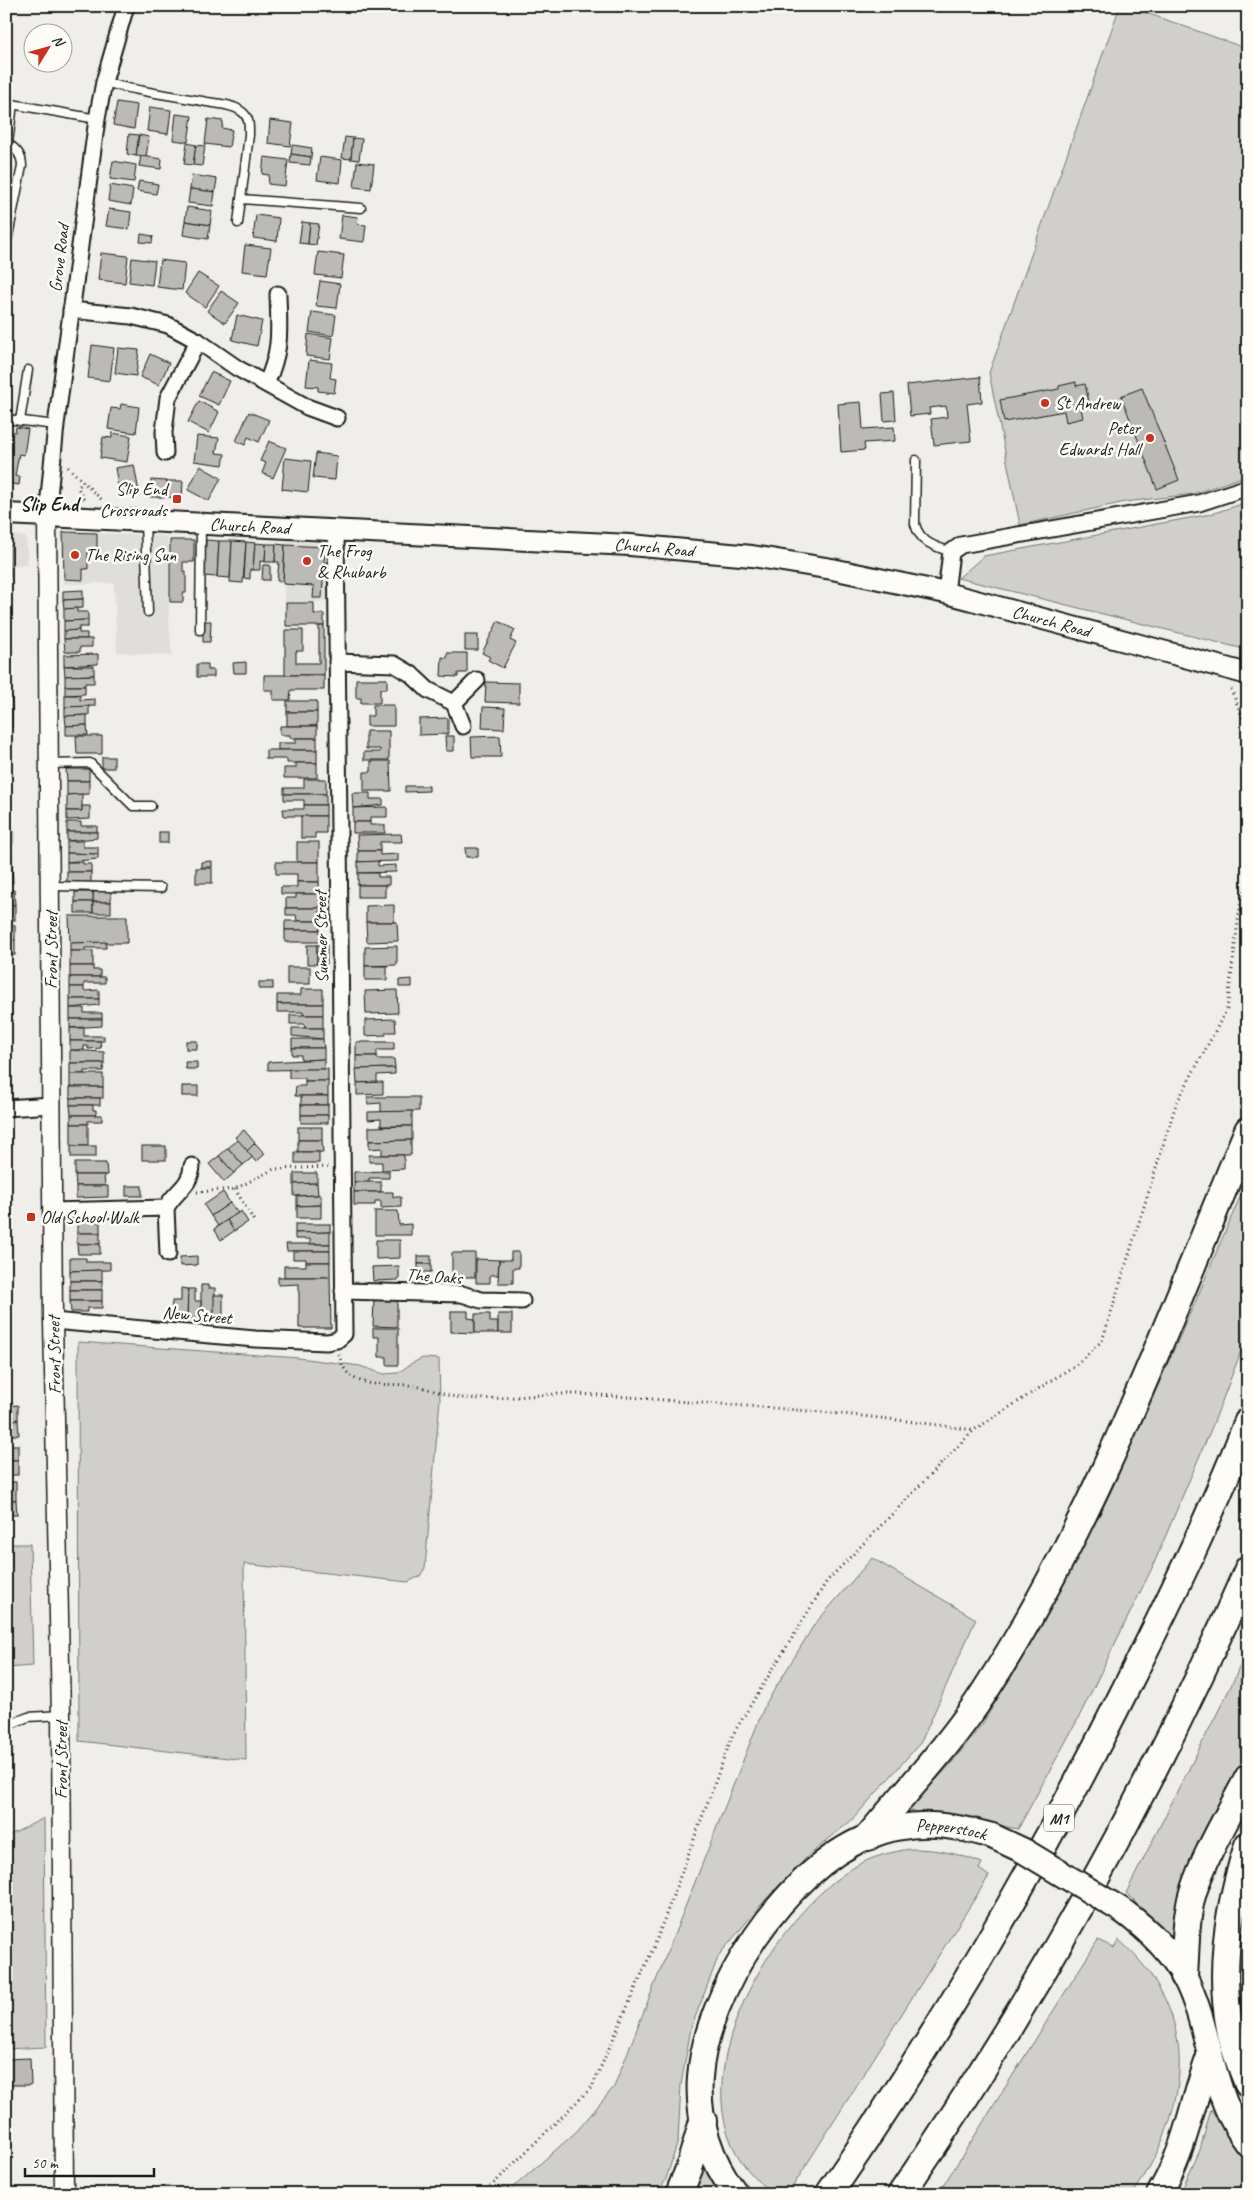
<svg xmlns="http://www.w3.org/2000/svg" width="1254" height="2200" font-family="Caveat,sans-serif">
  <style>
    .built { fill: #e0deda }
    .green { fill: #d0cfcc; stroke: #767674 }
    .building { fill: #bbbab6; stroke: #1c1c1c }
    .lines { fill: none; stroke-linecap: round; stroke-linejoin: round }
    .service-casing { stroke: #1c1c1c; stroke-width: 11 }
    .minor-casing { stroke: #1c1c1c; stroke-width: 19 }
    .tertiary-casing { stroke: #1c1c1c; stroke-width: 21 }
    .secondary-casing { stroke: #1c1c1c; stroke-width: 24 }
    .trunk-casing { stroke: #1c1c1c; stroke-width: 28 }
    .motorway-casing { stroke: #1c1c1c; stroke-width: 30 }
    .path { stroke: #1c1c1c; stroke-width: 3; stroke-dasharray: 1 4; stroke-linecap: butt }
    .service { stroke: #fdfcf7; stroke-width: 8 }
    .minor { stroke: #fdfcf7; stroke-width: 15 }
    .tertiary { stroke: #fdfcf7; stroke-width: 18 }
    .secondary { stroke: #fdfcf7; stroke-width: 20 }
    .trunk { stroke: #fdfcf7; stroke-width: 24 }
    .motorway { stroke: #fdfcf7; stroke-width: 26 }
    .trunk-bridge-casing { stroke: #1c1c1c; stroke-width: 28; stroke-linecap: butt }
    .trunk-bridge { stroke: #fdfcf7; stroke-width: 24 }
    .poi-dot { fill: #c8321e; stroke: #fdfcf7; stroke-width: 2 }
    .labels { text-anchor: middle; stroke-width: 5; stroke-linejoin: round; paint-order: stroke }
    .shield { fill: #fdfcf7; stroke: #605f5e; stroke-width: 1 }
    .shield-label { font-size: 16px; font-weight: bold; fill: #1c1c1c }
    .street-label { font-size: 18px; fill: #1c1c1c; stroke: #fdfcf7 }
    .poi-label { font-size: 18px; fill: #1c1c1c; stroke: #fdfcf7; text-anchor: start }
    .quarter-label { font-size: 20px; font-weight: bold; fill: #1c1c1c; stroke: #fdfcf7 }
  </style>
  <rect width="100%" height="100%" fill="#f0eeea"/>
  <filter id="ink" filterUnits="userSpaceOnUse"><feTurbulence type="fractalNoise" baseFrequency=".02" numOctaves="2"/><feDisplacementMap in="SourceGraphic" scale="10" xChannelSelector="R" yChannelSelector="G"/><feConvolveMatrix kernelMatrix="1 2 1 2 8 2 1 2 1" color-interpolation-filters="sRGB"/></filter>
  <g filter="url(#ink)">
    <g class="built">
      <polygon points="63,532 168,536 169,620 172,656 117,652 114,583 63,584"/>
      <polygon points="6,534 26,537 28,565 6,565"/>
      <polygon points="285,541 328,543 327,601 284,603"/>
    </g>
    <g class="green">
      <polygon points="1120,6 1127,6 1248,49 1248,475 1193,494 1125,502 1020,525 989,373"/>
      <polygon points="1248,502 1248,650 958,578 984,556 1211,514"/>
      <path d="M1248,1178V1333L1214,1422L1152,1568L1078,1719L1018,1829C1003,1827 990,1822 975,1819C952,1813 927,1815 903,1815L950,1765L983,1723L1045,1618L1110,1493L1196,1300Z"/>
      <polygon points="78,1342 299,1358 360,1366 384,1374 398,1373 412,1363 423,1358 439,1359 440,1400 425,1568 420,1576 408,1582 244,1564 246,1760 79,1741"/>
      <polygon points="6,1544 30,1544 33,1666 6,1668"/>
      <polygon points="872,1558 976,1619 921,1742 853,1819 807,1857 765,1900 719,1955 691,2028 681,2085 678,2141 666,2179 658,2194 506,2194 577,2131 614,2087 765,1705 814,1625"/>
      <polygon points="1248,1648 1248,1763 1202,1856 1179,1949 1159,1925 1138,1908 1134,1900 1126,1893 1231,1686"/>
      <polygon points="44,1818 46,2047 6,2049 6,1837"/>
      <path d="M910,1849C936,1849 958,1853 982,1863L979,1869L989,1876L788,2194C768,2194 760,2184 748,2170C673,2081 774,1915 856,1866C873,1856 892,1852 910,1849Z"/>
      <path d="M1098,1940L1114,1948L1119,1940C1203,2014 1191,2108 1133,2194H938Z"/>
      <polygon points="1211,2109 1230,2141 1248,2165 1248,2194 1180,2194 1200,2150"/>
      <polygon points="705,2164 722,2194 690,2194 701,2165"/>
    </g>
    <g class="building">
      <polygon points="117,102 137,105 134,129 113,125"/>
      <polygon points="150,107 171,110 168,134 147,131"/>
      <polygon points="176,114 192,116 188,142 173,140"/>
      <polygon points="208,119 223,121 222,128 232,130 229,147 205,144"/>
      <polygon points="270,120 293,123 290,146 268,143"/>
      <polygon points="129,134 139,135 136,156 127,154"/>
      <polygon points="139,135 149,137 146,157 136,156"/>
      <polygon points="345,137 353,138 351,159 342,158"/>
      <polygon points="353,138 362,139 359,160 351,159"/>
      <polygon points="187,143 196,145 193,165 184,164"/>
      <polygon points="196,145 205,146 202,166 193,165"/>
      <polygon points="292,145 312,148 311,157 291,154"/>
      <polygon points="291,154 311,157 310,165 290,163"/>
      <polygon points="141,156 162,159 161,169 139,166"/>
      <polygon points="264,157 288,160 285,186 268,184 269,175 262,174"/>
      <polygon points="320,157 342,160 340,183 317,180"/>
      <polygon points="113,161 136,165 134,182 110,179"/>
      <polygon points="357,162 374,164 371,189 354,187"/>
      <polygon points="192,175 217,179 215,192 190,189"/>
      <polygon points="139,181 158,184 156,194 137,191"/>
      <polygon points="110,185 133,189 131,205 108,201"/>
      <polygon points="190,189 215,192 213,206 188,203"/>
      <polygon points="187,207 212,211 210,225 185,221"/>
      <polygon points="109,209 131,212 129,229 106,226"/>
      <polygon points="256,215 279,218 277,241 253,238"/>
      <polygon points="342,215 358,217 357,224 366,225 364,242 339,239"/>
      <polygon points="185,221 210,225 208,239 183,235"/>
      <polygon points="302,222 310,223 308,244 299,243"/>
      <polygon points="310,223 319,224 316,245 308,244"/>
      <polygon points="141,234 153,236 152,243 140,242"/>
      <polygon points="245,245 271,248 267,274 242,271"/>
      <polygon points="318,252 344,255 341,278 315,275"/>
      <polygon points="101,253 128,256 125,283 98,280"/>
      <polygon points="132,258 155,261 152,285 129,282"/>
      <polygon points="160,260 185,263 182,290 157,287"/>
      <polygon points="198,273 219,286 205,307 185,293"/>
      <polygon points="320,281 340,284 337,308 316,306"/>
      <polygon points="221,291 239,303 225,323 207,311"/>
      <polygon points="312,312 336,315 333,336 309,332"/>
      <polygon points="237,315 262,321 257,346 232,340"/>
      <polygon points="308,334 333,338 330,359 306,356"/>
      <polygon points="92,345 114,348 110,381 88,378"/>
      <polygon points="118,348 139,350 136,376 115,373"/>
      <polygon points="150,354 169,363 159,385 140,377"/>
      <polygon points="309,360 332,363 330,378 336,379 334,393 318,391 318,387 306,386"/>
      <polygon points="211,372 230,381 219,405 199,396"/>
      <polygon points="980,377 982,402 967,404 971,441 934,445 931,419 947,417 946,406 929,408 930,414 910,416 907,385"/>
      <polygon points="1076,382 1076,386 1085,384 1090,406 1081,408 1083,418 1066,422 1064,411 1004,422 1000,400 1059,389 1059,386"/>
      <polygon points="1142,388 1179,480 1157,489 1121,396"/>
      <polygon points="894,393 896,420 884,421 882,394"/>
      <polygon points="199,401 219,412 209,433 188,422"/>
      <polygon points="861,402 863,429 894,427 895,441 864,443 865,450 841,452 838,404"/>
      <polygon points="121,404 139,407 136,433 108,429 111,408 120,409"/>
      <polygon points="249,412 269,420 259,442 248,437 245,445 236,441"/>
      <polygon points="16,427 28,429 24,455 19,454 15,476 20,477 19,485 6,483 6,431 15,432"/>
      <polygon points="112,433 131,436 127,462 100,458 103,437 112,438"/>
      <polygon points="197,436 219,438 216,453 225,454 223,465 194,461"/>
      <polygon points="269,441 286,448 273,478 262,473 266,463 260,461"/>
      <polygon points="316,453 337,456 335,480 313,478"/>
      <polygon points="285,458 311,461 308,492 282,489"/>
      <polygon points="134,465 139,492 120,496 115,468"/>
      <polygon points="200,466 221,478 209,501 188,490"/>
      <polygon points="151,480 167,481 166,497 150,497"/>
      <polygon points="167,481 183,481 182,498 166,497"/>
      <polygon points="63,532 97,533 97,550 88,550 88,569 83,569 83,580 64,579"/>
      <polygon points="170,540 194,540 194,562 183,562 183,571 186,571 186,593 183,593 183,602 170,602"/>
      <polygon points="206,540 219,541 217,577 204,576"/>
      <polygon points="219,541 232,541 230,578 217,577"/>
      <polygon points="232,541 246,542 243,583 230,582"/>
      <polygon points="246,542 255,543 253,570 250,569 250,579 244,578"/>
      <polygon points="255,543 266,544 265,562 260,561 260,570 253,570"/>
      <polygon points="266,544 276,544 275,562 265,562"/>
      <polygon points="276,544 285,545 283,581 277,581 279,562 275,562"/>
      <rect x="6" y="545" width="4" height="18"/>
      <polygon points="285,545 325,547 322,598 313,598 314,586 283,584"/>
      <rect x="6" y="563" width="4" height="15"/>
      <polygon points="263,565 270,565 270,580 262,580"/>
      <polygon points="83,590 83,599 63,600 63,591"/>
      <polygon points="83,599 83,608 64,609 63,600"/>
      <polygon points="286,603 314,603 314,614 324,614 324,626 286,626"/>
      <polygon points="77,608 77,612 88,612 88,620 64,621 64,609"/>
      <polygon points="88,620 88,627 79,627 79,630 64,631 64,621"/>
      <polygon points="203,621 211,621 210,642 203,642"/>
      <polygon points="498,621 515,630 510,640 516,643 503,668 488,660 490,657 482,653"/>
      <polygon points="319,626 324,626 324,675 285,675 285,630 303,630 303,651 296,651 296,663 319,663"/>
      <polygon points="79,630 79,633 87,633 87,639 64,639 64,631"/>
      <rect x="465" y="635" width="13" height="15"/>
      <polygon points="64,639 92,639 92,647 80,647 80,652 65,652"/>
      <polygon points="447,653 467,653 467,673 458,673 458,677 441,676 442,657 447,658"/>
      <polygon points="98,654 98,664 64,666 64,655"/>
      <polygon points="6,655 11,655 11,673 6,674"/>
      <polygon points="246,662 246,673 234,673 233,663"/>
      <polygon points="197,664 208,664 208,670 214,670 214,677 197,677"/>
      <polygon points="64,666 94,666 94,675 65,676"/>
      <polygon points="11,673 12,688 6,688 6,674"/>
      <polygon points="94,675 94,683 85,683 85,686 65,686 65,676"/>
      <polygon points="264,675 324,675 324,690 291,690 290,700 273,700 273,690 264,690"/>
      <polygon points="356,679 387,679 387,689 380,689 380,703 361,703 361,698 356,698"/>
      <polygon points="486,682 519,683 519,703 485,702"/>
      <polygon points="65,686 85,686 85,694 65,695"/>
      <polygon points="65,695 80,695 80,700 95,699 95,706 65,707"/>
      <polygon points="6,696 11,696 12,712 6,712"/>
      <rect x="287" y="701" width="30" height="11"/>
      <polygon points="373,705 394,705 394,726 367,726 367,716 373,716"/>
      <polygon points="89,706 89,715 65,716 65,707"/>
      <polygon points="483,707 505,708 504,729 482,728"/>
      <rect x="6" y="712" width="6" height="15"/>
      <rect x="287" y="712" width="30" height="14"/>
      <polygon points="87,715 87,725 66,726 65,716"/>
      <polygon points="448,718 448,734 419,735 419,719"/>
      <polygon points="87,725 88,735 66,735 66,726"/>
      <polygon points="280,726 317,726 317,738 290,738 290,735 280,735"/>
      <polygon points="366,731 389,731 389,760 364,760 364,752 380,752 380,749 366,749"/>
      <polygon points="76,736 102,736 102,754 77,754"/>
      <polygon points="445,736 454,736 454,751 446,751"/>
      <polygon points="500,736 501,757 472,757 471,737"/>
      <polygon points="296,738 317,738 317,750 278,750 278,743 296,743"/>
      <polygon points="266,750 317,750 317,763 287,763 287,759 266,759"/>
      <rect x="102" y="757" width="12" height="11"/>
      <polygon points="371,761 390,761 391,791 364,791 364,772 371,772"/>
      <polygon points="296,763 317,763 317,778 284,778 284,768 296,768"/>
      <polygon points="66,769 89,769 89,781 67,781"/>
      <polygon points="304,779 326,779 326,794 284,794 284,788 304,788"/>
      <polygon points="67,781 89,781 89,794 67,795"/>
      <polygon points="405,786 429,786 429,791 405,792"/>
      <polygon points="352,793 370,793 370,799 383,799 383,805 353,808"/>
      <polygon points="82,794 82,811 67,811 67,795"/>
      <polygon points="284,794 326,794 326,805 304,805 304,800 284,800"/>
      <polygon points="304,805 326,805 326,816 284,816 283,809 304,809"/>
      <polygon points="82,806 90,806 90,819 67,820 67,811 82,811"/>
      <polygon points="387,807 387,817 370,817 370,822 353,822 353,808"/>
      <polygon points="12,812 13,830 6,830 6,813"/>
      <polygon points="301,816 326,816 326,833 315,833 315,838 301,838"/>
      <polygon points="67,822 81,822 81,826 97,826 97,832 67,832"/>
      <polygon points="353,822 370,822 370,825 385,825 385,833 353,833"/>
      <polygon points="6,830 13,830 13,844 6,845"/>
      <polygon points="67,832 97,832 97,838 67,841"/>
      <rect x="159" y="832" width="9" height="11"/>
      <polygon points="401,834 402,842 380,842 380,851 358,851 357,835"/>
      <polygon points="67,841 83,841 83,847 98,847 98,854 67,853"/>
      <rect x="297" y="842" width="22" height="20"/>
      <polygon points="465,848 478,848 478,857 466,857"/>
      <polygon points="358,851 380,851 380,855 398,854 398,861 358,862"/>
      <polygon points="6,852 12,852 12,867 6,868"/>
      <polygon points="67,853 98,854 98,859 67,862"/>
      <polygon points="212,861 212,867 201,867 201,862"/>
      <polygon points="378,861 378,866 396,865 396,872 358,873 358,862"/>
      <polygon points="67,862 83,862 83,864 91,864 91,872 67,872"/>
      <polygon points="276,862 319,862 319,882 297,882 297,874 276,874"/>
      <polygon points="12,867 13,883 6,883 6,868"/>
      <rect x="196" y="868" width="16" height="15"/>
      <rect x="67" y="872" width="24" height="12"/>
      <polygon points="358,873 378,873 378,877 389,877 389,885 358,885"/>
      <polygon points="297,882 319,882 320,894 281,894 281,887 297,887"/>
      <rect x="358" y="885" width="27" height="12"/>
      <polygon points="6,890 14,890 15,905 6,905"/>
      <polygon points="111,891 111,902 93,902 93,892"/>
      <rect x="75" y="892" width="18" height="10"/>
      <polygon points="296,894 320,894 320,908 286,908 286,898 296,898"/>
      <rect x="75" y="902" width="18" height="11"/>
      <rect x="93" y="902" width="18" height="11"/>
      <rect x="6" y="905" width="9" height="15"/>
      <polygon points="394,905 394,922 366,922 366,906"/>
      <polygon points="286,908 320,908 319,921 297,921 296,915 286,915"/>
      <polygon points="69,916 127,916 127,943 70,943"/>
      <polygon points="285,921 319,921 320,930 285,930"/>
      <polygon points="366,922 397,922 398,941 367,942"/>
      <rect x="6" y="926" width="9" height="14"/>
      <rect x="285" y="930" width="35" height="12"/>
      <rect x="6" y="940" width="9" height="15"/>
      <polygon points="106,942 106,948 85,948 85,951 70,951 70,943"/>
      <rect x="307" y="945" width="10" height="19"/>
      <rect x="317" y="945" width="10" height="19"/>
      <polygon points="397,946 397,965 365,966 365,947"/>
      <rect x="70" y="951" width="23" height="15"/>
      <rect x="6" y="966" width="3" height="15"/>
      <polygon points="70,966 93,966 93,970 100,970 100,977 70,977"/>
      <rect x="365" y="966" width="22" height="14"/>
      <rect x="287" y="967" width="23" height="17"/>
      <polygon points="70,977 105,977 105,983 84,983 84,987 70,987"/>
      <polygon points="412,979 412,987 399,987 399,980"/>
      <rect x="6" y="981" width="3" height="16"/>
      <rect x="259" y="982" width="14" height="7"/>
      <polygon points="70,987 84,987 84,991 99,990 99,999 70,999"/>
      <polygon points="301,989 323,989 323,1004 277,1004 277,995 301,995"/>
      <polygon points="397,990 398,1013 366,1014 365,991"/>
      <polygon points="6,997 9,997 10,1012 6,1012"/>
      <polygon points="70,999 99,999 99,1005 70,1008"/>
      <polygon points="277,1004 323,1004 323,1015 303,1015 303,1012 277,1012"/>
      <polygon points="70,1008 84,1008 84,1013 102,1013 102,1019 70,1019"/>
      <polygon points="290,1015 323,1015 323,1028 305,1028 304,1024 290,1024"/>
      <polygon points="70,1019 102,1019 102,1026 70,1028"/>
      <polygon points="395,1019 396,1032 386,1032 386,1035 365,1036 365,1020"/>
      <polygon points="70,1028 84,1028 84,1036 104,1036 104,1041 70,1041"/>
      <polygon points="292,1028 323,1028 323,1039 292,1036"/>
      <polygon points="292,1039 323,1039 324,1048 292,1048"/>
      <polygon points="70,1041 100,1041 101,1048 88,1049 88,1046 84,1046 84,1050 70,1050"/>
      <rect x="186" y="1041" width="11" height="8"/>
      <polygon points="356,1042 394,1042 394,1050 377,1050 377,1056 356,1056"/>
      <polygon points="292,1048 324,1048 324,1059 301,1060 301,1055 292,1055"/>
      <polygon points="70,1050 104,1052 104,1063 70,1063"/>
      <polygon points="356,1056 377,1056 377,1059 394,1059 395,1068 356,1069"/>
      <polygon points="324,1059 324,1069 268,1070 268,1062"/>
      <polygon points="185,1062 197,1062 197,1069 186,1069"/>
      <polygon points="70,1063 104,1063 103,1071 84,1071 84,1074 70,1074"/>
      <polygon points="395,1068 395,1074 377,1075 377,1082 357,1083 356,1069"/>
      <polygon points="289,1069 328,1069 328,1081 305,1081 305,1078 289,1078"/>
      <rect x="70" y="1074" width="33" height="13"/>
      <polygon points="305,1081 328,1081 328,1096 295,1096 296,1086 305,1086"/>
      <polygon points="383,1082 383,1094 357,1095 357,1083"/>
      <rect x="182" y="1086" width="16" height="10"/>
      <rect x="70" y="1087" width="33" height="11"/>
      <rect x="301" y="1096" width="27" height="9"/>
      <polygon points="367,1097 419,1097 419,1111 381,1112 381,1103 368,1104"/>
      <rect x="70" y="1098" width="30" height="7"/>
      <polygon points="70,1105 93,1105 93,1110 96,1110 96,1115 71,1115"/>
      <rect x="301" y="1105" width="27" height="10"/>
      <polygon points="412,1111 412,1126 381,1126 381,1119 368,1120 368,1112"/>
      <polygon points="71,1115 102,1115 102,1121 88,1121 88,1124 71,1124"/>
      <rect x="301" y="1115" width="27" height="8"/>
      <rect x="71" y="1124" width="17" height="22"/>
      <polygon points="412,1126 412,1140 369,1141 369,1127"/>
      <rect x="298" y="1127" width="24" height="13"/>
      <polygon points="244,1130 255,1143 247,1151 235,1137"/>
      <polygon points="238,1140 253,1157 243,1165 228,1148"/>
      <polygon points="298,1140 322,1140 323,1152 298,1152"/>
      <polygon points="411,1140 411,1155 382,1155 382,1148 369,1149 369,1141"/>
      <polygon points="255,1143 265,1154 256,1162 247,1151"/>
      <rect x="71" y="1146" width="25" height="11"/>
      <rect x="142" y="1146" width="24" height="14"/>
      <polygon points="228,1148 243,1165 234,1173 219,1156"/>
      <rect x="295" y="1152" width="24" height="11"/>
      <polygon points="369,1155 404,1155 404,1169 382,1170 382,1162 369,1162"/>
      <polygon points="219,1156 234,1173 224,1182 209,1164"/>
      <polygon points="75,1163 106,1163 107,1175 75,1175"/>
      <polygon points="389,1171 389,1178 369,1178 369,1182 354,1182 354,1172"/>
      <polygon points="294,1173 317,1173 317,1183 294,1184"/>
      <polygon points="75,1175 104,1175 105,1186 76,1186"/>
      <rect x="354" y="1182" width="27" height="10"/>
      <polygon points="317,1183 318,1195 294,1196 294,1184"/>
      <polygon points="76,1186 108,1186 108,1197 76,1198"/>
      <rect x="126" y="1186" width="16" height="10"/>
      <polygon points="223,1192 230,1203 211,1216 204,1205"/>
      <polygon points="354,1192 393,1192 393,1197 401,1197 401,1207 381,1208 381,1201 375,1201 375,1205 354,1205"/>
      <polygon points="318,1195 321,1195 321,1205 297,1206 297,1196"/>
      <polygon points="230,1203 238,1213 218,1226 211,1216"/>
      <polygon points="321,1205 321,1218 297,1218 297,1206"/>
      <polygon points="241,1211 248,1222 234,1231 227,1220"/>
      <polygon points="375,1211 398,1211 399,1225 411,1224 411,1235 375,1235"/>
      <polygon points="227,1220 234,1231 221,1240 214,1229"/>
      <rect x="77" y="1222" width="23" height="11"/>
      <polygon points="295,1224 330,1224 330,1232 295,1233"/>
      <polygon points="330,1232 330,1244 310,1244 310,1239 295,1239 295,1233"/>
      <rect x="77" y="1233" width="23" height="11"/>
      <polygon points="376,1240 400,1240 400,1258 376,1259"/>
      <polygon points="77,1244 100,1244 100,1254 78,1254"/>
      <polygon points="286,1244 330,1244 330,1251 287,1251"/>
      <polygon points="293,1251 330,1251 330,1262 306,1262 306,1259 293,1259"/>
      <polygon points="511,1252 519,1252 519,1268 513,1268 513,1283 498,1283 499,1260 511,1260"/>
      <rect x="452" y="1253" width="23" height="24"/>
      <polygon points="197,1256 197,1265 180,1266 180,1257"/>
      <rect x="418" y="1256" width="13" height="8"/>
      <polygon points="70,1258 86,1258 86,1262 110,1262 110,1270 70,1271"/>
      <polygon points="476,1259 499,1260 498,1275 490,1275 490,1283 476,1283"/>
      <polygon points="306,1262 330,1262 330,1277 284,1277 284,1266 306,1266"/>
      <rect x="418" y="1264" width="13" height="8"/>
      <polygon points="399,1266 399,1280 373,1281 372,1267"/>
      <polygon points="102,1270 102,1281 70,1281 70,1271"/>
      <polygon points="278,1277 330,1277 331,1328 299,1328 299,1284 278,1285"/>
      <rect x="70" y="1281" width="32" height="9"/>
      <polygon points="201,1285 208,1285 208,1288 215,1288 214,1319 201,1319"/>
      <polygon points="181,1288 188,1289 187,1319 181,1318 181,1315 171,1315 172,1301 181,1301"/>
      <polygon points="188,1289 195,1289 195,1301 201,1301 201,1319 187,1319"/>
      <rect x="70" y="1290" width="32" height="11"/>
      <rect x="214" y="1295" width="9" height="24"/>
      <polygon points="374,1298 397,1299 397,1327 373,1326"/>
      <polygon points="70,1301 102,1301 102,1308 87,1308 87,1312 71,1312"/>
      <polygon points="451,1311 468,1311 468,1318 475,1319 475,1333 451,1332"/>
      <polygon points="475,1314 490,1314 490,1322 498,1322 498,1333 475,1333"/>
      <rect x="498" y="1314" width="14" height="19"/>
      <polygon points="373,1328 398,1328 398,1365 387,1365 387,1357 379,1357 379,1337 373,1337"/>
      <polygon points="18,1405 18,1420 6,1420 6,1406"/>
      <polygon points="6,1420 18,1420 19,1435 6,1435"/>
      <rect x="6" y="1445" width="12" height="15"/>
      <rect x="6" y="1460" width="12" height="15"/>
      <rect x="6" y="1482" width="10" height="18"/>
      <polygon points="6,1500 16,1500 17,1515 6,1515"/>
      <polygon points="6,1752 8,1786 6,1786"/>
      <polygon points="30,2058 31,2085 6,2085 6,2059"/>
    </g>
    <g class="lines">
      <g class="service-casing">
        <g id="service">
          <path d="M104,82C137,92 173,95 207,102C218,104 232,104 241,111C250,117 249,126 249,135L238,223"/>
          <polyline points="6,103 97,119"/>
          <path d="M6,143C16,148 22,155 22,166L6,246"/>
          <polyline points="8,143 13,104"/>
          <polyline points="241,199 361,208"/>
          <polyline points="6,419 56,425"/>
          <polyline points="20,421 28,370"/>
          <path d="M916,460L915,524C920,543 935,546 951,552"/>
          <polyline points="145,521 148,612"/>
          <polyline points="200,630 201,526"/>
          <polyline points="49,764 90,763 133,806 151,806"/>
          <polyline points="50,886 161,888"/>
          <polyline points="6,1726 28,1717 61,1715"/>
        </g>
      </g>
      <g class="minor-casing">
        <g id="minor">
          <polyline points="71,310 131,316 168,325 198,341 237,368 307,407 337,418"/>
          <path d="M266,384C282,349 279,331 278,294"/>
          <polyline points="165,453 164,432 168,398 198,341"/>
          <polyline points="47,517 56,425 97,119 104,82 126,6"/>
          <polyline points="946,593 951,552 961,545 1199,503 1248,487"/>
          <polyline points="337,662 394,664 411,674 428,690 454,703 463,726"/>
          <polyline points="454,703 477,680"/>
          <polyline points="6,1108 52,1105"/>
          <polyline points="166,1208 168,1254"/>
          <path d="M52,1211L166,1208C174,1192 191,1186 192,1166"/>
          <polyline points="343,1291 462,1294 481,1300 522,1301"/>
          <polyline points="53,1321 255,1339 327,1342 337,1340 344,1334 336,530"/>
        </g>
      </g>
      <g class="tertiary-casing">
        <polyline id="tertiary" points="47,517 53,1321 61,1715 64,2194"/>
      </g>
      <g class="secondary-casing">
        <g id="secondary">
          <path id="s1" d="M6,514L630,545L752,556L832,569L946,593L1248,674"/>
        </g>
      </g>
      <g class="trunk-casing">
        <g id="trunk">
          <path d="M1123,1911C1147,1929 1171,1951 1185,1978C1206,2019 1209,2066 1227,2108C1232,2121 1240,2133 1248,2144"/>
          <path id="s2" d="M736,2194C710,2160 697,2119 700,2077C706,1991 786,1870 867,1837C912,1819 947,1823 992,1836"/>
          <path d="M1159,2194C1186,2150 1192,2101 1210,2054"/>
        </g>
      </g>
      <g class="motorway-casing">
        <g id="motorway">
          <path d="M868,1837C908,1789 951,1744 985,1691C1096,1520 1169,1318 1248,1130"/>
          <path d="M1248,1845C1229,1904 1218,1968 1230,2029C1233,2048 1241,2066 1248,2084"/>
          <path d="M1184,1976C1186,1949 1185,1919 1193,1892C1206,1852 1229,1815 1248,1778"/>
          <polyline points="679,2194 689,2169 703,2121"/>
          <path d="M829,2194C942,2030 1042,1857 1131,1678C1173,1594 1214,1509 1248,1421"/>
          <path d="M901,2194C1036,1997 1153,1788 1248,1569"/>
        </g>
      </g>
      <g class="path">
        <polyline points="68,467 103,501"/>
        <polyline points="83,481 78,488 84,500"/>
        <polyline points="1231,689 1248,731"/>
        <polyline points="235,1189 254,1221"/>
        <polyline points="197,1192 235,1189 274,1169 328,1167"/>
        <path d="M339,1354C342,1366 346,1375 358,1380C378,1388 395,1382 414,1386C430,1388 445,1396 462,1398C500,1401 537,1393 575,1394C612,1395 650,1399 688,1402C783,1408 879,1416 974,1430"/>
        <polyline points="483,2194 592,2087 655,1944 733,1734 827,1581 974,1430 1077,1364 1102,1341 1176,1104 1227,1009 1240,906 1248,881"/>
      </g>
      <use href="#service" class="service"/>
      <use href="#minor" class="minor"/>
      <use href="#tertiary" class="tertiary"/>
      <use href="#secondary" class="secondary"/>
      <use href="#trunk" class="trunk"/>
      <use href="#motorway" class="motorway"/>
      <g class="trunk-bridge-casing">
        <polyline id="trunk-bridge" points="992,1836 1024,1851 1123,1911"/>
      </g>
      <use href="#trunk-bridge" class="trunk-bridge"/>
    </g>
  </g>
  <g class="poi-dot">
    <circle cx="1045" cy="403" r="5"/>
    <circle cx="1150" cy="438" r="5"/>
    <rect x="172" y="494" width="10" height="10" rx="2.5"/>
    <circle cx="75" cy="555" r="5"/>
    <circle cx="307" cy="561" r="5"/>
    <rect x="26" y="1212" width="10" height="10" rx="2.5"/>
  </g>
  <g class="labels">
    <rect class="shield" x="1044" y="1804.5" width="30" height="27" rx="4"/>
    <g class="shield-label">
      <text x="1059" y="1824">M1</text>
    </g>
    <g class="street-label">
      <text transform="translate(59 258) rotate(-83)" y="6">Grove Road</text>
      <text dy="6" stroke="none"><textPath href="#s1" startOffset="244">Church Road</textPath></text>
      <text dy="6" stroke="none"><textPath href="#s1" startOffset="649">Church Road</textPath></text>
      <text dy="6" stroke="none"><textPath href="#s1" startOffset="1054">Church Road</textPath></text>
      <text transform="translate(321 937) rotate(-91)" y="6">Summer Street</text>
      <text transform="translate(51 950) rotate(-90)" y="6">Front Street</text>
      <text transform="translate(434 1276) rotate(4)" y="6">The Oaks</text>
      <text transform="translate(197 1315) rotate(5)" y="6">New Street</text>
      <text transform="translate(54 1355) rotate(-91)" y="6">Front Street</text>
      <text transform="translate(61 1760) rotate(-90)" y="6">Front Street</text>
      <text dy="6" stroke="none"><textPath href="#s2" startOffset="515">Pepperstock</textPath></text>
    </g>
    <g class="poi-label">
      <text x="1055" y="409">St Andrew</text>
      <text x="1140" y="434" text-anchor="end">Peter<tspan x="1140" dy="21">Edwards Hall</tspan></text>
      <text x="167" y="495" text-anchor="end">Slip End<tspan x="167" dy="21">Crossroads</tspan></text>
      <text x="317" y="557">The Frog<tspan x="317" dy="21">&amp; Rhubarb</tspan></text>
      <text x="85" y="561">The Rising Sun</text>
      <text x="41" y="1223">Old School Walk</text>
    </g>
    <g class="quarter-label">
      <text x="49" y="511">Slip End</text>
    </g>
  </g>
  <rect width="1254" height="2200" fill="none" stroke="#fdfcf7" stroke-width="25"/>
  <rect x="12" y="12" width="1229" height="2175" fill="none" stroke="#1c1c1c" stroke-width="2" filter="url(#ink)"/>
  <g transform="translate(48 48) rotate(53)"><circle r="24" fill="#fdfcf7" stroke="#a3a29f"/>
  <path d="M0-4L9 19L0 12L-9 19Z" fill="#c8321e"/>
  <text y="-8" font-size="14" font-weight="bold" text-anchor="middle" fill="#1c1c1c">N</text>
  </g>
  <path d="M25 2168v8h129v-8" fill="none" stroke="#1c1c1c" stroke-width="2.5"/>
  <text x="32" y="2168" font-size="15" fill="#1c1c1c" stroke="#fdfcf7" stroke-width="4" paint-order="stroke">50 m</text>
</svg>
